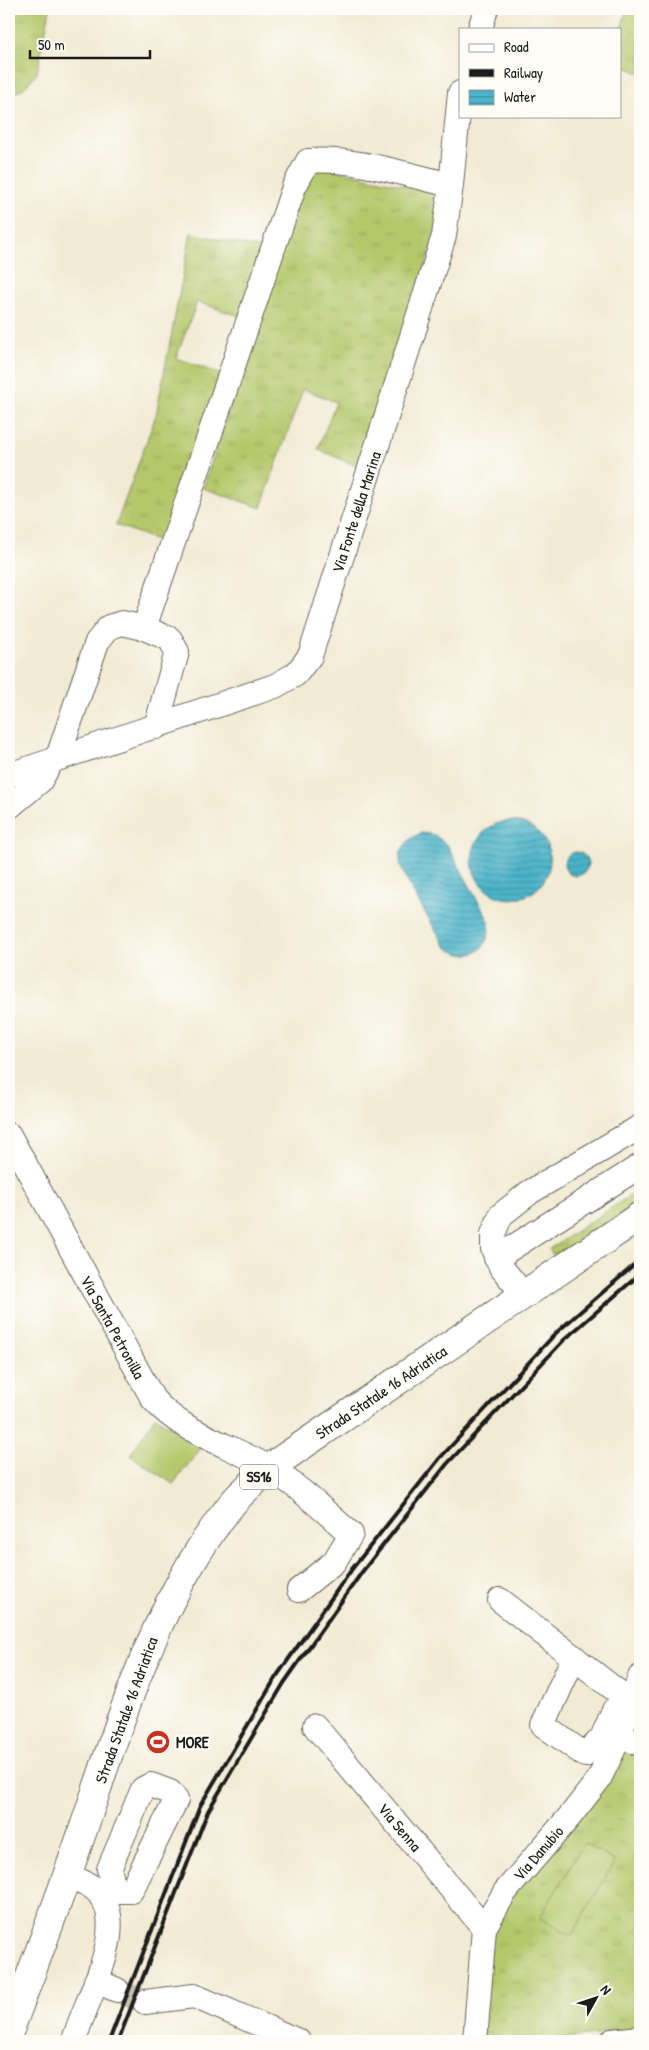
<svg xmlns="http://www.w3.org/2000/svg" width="649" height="2050" font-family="'Patrick Hand',sans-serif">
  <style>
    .grass { fill: url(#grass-tufts); stroke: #687243 }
    .garden { fill: #b5c76a; stroke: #687243 }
    .water { fill: url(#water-rules); stroke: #336872 }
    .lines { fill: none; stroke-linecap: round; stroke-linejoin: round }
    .minor-tunnel { stroke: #c7c2af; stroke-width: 24; stroke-dasharray: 24 12; stroke-linecap: butt }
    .minor-casing { stroke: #67645c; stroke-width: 26 }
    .major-casing { stroke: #67645c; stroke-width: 30 }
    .minor { stroke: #fff; stroke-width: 24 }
    .major { stroke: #fff; stroke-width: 28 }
    .rail { stroke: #1c1c1c; stroke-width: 4 }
    .labels { text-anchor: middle; stroke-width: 4; stroke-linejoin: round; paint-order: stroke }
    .shield { fill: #fdfcf7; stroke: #605f5e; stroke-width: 1 }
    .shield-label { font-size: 15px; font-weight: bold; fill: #1c1c1c }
    .street-label { font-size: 16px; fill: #1c1c1c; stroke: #fdfcf7 }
    .poi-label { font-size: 16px; font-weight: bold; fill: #1c1c1c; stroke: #fdfcf7; text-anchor: start }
  </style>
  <defs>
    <pattern id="grass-tufts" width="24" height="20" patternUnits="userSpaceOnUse" patternTransform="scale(1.25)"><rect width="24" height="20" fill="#b5c76a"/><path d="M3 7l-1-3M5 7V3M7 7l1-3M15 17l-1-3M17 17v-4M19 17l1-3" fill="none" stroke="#9baa5b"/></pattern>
    <pattern id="water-rules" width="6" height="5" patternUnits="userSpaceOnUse" patternTransform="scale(1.25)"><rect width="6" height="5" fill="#4ab3c9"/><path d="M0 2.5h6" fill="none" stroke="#3d91a2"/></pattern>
  </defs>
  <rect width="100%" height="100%" fill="#fdfcf7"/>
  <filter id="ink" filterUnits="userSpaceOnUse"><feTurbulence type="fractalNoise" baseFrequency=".02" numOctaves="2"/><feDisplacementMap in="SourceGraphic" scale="10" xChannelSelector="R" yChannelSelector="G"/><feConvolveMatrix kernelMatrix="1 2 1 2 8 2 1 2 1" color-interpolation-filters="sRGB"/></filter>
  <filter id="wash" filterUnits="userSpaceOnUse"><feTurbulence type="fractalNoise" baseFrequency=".0096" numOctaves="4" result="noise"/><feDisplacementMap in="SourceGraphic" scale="20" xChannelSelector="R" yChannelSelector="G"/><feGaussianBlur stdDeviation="1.12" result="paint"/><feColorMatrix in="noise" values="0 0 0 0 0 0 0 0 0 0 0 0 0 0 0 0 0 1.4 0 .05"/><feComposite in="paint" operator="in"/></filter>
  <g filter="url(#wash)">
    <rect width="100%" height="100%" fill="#f2ebd4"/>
    <g class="grass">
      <polygon points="9,9 50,9 37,73 24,88 9,96"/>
      <polygon points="627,9 640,9 640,73 620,65 620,32"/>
      <polygon points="322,167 447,195 365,470 318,449 336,402 303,389 261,508 203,488 305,181"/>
      <polygon points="191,233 263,249 242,317 197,302 176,358 223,375 162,542 116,525 156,415"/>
      <polygon points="640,1189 640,1202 581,1242 552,1255 549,1249"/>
      <polygon points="621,1742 640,1748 640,2030 539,2041 482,2041 484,1908"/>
    </g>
    <g class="garden">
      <polygon points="155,1417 202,1447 173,1484 130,1455"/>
      <polygon points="584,1843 615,1861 571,1936 540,1918"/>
    </g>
    <g class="water">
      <circle cx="511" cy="860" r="39"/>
      <path d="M422,833L435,835L448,846L489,921C492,951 468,965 445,946C436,930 401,876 400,862C399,848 409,837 422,833Z"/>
      <circle cx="576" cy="864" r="12"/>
    </g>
  </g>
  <g filter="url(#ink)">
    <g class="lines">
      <polyline class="minor-tunnel" points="117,1990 145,2002"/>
      <g class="minor-casing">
        <g id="minor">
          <polyline points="480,29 486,9"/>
          <path d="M144,628L294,187L308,161C353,157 407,175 451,185"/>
          <polyline points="58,757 97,642 109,627 122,623 144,628 170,639 177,652 156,727"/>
          <polyline points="9,775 275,686 296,674 310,656 444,236 451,185 460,93"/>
          <polyline points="9,807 40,781 52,760"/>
          <path d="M9,1135L153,1399C183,1434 232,1445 271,1469C300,1487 325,1512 351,1534L334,1562L299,1590"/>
          <polyline points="496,1258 640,1166"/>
          <polyline points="524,1295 501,1267 493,1249 493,1234 501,1215 530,1192 640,1127"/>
          <polyline points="500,1600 631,1702"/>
          <polyline points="574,1657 543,1725 585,1755 602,1738 614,1710"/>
          <polyline points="315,1726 484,1928"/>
          <polyline points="619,1736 640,1744"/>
          <path d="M68,1876C76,1879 84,1882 92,1887C137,1919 83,2002 74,2041"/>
          <polyline points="102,1898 115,1891 131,1891 176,1800 170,1792 151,1785 143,1789 109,1869 115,1891"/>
          <polyline points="96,1981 117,1990"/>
          <polyline points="145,2002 194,1996 298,2041"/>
          <polyline points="475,2041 484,1928 505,1892 571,1815 599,1779 616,1744 640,1677"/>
          <polyline points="612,2041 640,2038"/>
        </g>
      </g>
      <g class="major-casing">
        <path id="major" d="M9,2032C34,1966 59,1900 82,1833C121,1719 155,1601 231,1505C242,1491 257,1480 269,1468L640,1216"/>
      </g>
      <use href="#minor" class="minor"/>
      <use href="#major" class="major"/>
      <g class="rail">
        <polyline points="109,2041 200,1806 276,1677 352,1569 440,1458 557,1332 640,1260"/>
        <polyline points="118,2041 208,1811 284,1683 362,1572 447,1464 564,1340 640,1274"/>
      </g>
    </g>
  </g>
  <defs>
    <g id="stadium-disc" transform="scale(1.25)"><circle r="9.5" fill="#c8321e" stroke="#fdfcf7"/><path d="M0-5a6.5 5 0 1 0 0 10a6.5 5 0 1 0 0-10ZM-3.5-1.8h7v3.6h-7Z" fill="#fff"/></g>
  </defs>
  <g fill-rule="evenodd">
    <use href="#stadium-disc" x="158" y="1742"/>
  </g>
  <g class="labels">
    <rect class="shield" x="240" y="1464.5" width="38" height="25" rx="4"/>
    <g class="shield-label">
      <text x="259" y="1482">SS16</text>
    </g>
    <g class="street-label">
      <text transform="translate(356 512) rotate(-72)" y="6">Via Fonte della Marina</text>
      <text transform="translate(113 1327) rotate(61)" y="6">Via Santa Petronilla</text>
      <text transform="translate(381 1392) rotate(-34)" y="6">Strada Statale 16 Adriatica</text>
      <text transform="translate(126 1710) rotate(-70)" y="6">Strada Statale 16 Adriatica</text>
      <text transform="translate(400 1827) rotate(50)" y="6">Via Senna</text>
      <text transform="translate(538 1853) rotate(-49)" y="6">Via Danubio</text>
    </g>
    <g class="poi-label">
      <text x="176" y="1748">MORE</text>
    </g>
  </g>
  <rect width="649" height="2050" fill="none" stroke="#fdfcf7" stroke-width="30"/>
  <rect x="459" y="28" width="162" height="90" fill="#fdfcf7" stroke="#a3a29f"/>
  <rect x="469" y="44" width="25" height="8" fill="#ffffff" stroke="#a3a29f"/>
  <text x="504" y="52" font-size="15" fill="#1c1c1c">Road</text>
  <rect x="469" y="69" width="25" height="8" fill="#1c1c1c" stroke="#a3a29f"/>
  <text x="504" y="78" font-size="15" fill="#1c1c1c">Railway</text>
  <rect x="469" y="90" width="25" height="15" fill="url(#water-rules)" stroke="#a3a29f"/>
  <text x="504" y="102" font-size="15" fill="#1c1c1c">Water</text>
  <g transform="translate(596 1998) rotate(50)" stroke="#fdfcf7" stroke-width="4" paint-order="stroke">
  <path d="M0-4L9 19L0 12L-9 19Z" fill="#1c1c1c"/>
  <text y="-8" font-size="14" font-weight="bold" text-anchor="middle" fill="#1c1c1c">N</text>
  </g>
  <path d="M30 50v8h120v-8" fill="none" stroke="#1c1c1c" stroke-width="2.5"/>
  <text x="38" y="50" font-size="15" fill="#1c1c1c" stroke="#fdfcf7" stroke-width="4" paint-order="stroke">50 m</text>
</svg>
